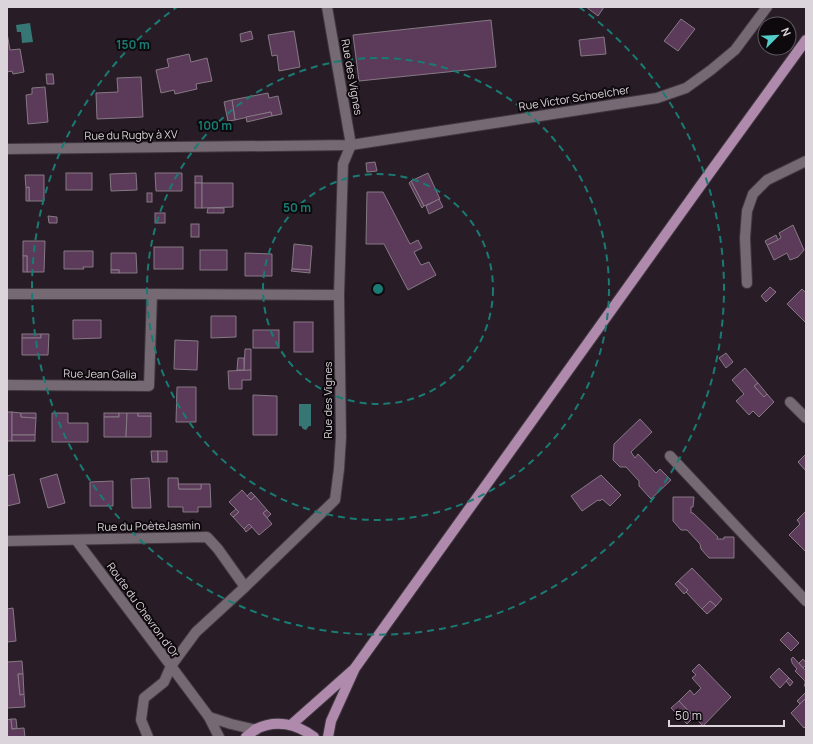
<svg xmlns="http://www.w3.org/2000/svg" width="813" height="744" font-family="Manrope,sans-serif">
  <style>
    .water { fill: #367775 }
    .building { fill: #5c3b5a; stroke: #867984 }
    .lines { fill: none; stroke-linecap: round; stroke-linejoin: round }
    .street-casing { stroke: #413840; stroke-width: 12 }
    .primary-casing { stroke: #413840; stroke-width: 12 }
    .street { stroke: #756974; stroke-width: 10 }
    .primary { stroke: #af8aac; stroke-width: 10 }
    .ring { fill: none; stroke: #197b73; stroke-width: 2; stroke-dasharray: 7 5 }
    .labels { text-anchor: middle; stroke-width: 4; stroke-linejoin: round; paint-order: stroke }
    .street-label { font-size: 11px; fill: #dbd4da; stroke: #0e090d }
    .centre { fill: #197b73; stroke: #0e090d; stroke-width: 2 }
    .ring-label { font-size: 12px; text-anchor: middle; font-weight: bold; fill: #197b73; stroke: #0e090d; stroke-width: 4; stroke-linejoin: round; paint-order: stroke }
  </style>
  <rect width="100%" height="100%" fill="#281d27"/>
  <g class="water">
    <polygon points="30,23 33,42 22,43 21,32 17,32 16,25"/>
    <polygon points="299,404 311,404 311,426 309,426 306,430 303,429 301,426 299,426"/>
  </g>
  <g class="building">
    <polygon points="586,7 604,7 598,16"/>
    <polygon points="681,19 695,29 678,51 664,41"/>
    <polygon points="491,20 496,67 359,81 353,35"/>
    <polygon points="251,31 253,39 241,42 240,34"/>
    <polygon points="294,31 300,67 279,71 277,55 272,56 268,35"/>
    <polygon points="7,33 10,50 20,49 24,72 13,74 12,71 7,72"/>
    <polygon points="604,37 606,54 581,56 579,40"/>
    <polygon points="189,54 191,62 207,58 212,81 196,84 197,89 175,94 174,90 161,93 156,70 169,67 167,59"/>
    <polygon points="46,74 53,74 54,84 47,84"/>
    <polygon points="141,77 143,117 97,119 96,93 118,92 117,78"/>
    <polygon points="45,87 48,122 28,124 26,95 32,94 32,88"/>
    <polygon points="268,93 269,98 278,96 282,114 272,116 271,112 235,120 232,100"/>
    <polygon points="232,100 235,120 228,121 224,102"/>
    <polygon points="271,112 272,116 247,122 246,117"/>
    <polygon points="375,162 377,171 367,172 366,163"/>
    <rect x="66" y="173" width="26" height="17"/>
    <polygon points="136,173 137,190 111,191 110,174"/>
    <polygon points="155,173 182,173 182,191 156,191"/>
    <polygon points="428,173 440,199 424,206 411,181"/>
    <polygon points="25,175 44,175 44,201 29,201 29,187 26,188"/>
    <rect x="195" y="176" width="7" height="7"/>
    <polygon points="411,181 424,206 422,208 409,183"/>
    <rect x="195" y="183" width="7" height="25"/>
    <polygon points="202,183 233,183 233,207 202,208"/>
    <polygon points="29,187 29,201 26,201 26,188"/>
    <polygon points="367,192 383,192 410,244 418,240 422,248 414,252 421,265 429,262 436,275 408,290 384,244 366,244"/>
    <rect x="147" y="193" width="5" height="9"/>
    <polygon points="439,199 443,207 429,214 426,206"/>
    <polygon points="208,208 224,208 224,213 207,213"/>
    <rect x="155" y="213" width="10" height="10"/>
    <polygon points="48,216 57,217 57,223 49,223"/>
    <rect x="191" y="224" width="8" height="13"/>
    <polygon points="793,225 804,250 798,257 790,260 787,253 774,260 767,245 781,238 779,233"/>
    <polygon points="776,235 778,240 767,245 765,241"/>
    <polygon points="23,241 45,241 44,272 27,272 27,256 23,256"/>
    <polygon points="294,244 312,246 310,270 292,269"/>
    <rect x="154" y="247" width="29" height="22"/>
    <rect x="200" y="250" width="27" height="20"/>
    <polygon points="64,251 93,251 93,267 83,267 84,269 64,269"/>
    <polygon points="111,253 136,253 137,273 119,273 119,270 111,270"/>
    <polygon points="245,253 272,254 272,276 245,276"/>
    <rect x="23" y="256" width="4" height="16"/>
    <polygon points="292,269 310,270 310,273 291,271"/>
    <rect x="111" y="270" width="8" height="3"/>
    <polygon points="770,287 776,292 766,302 761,296"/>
    <polygon points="802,289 806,293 806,323 787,304"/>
    <polygon points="211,316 236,316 236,337 211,338"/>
    <polygon points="73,320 101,320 101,338 73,339"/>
    <rect x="294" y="322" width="19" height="30"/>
    <rect x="253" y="330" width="26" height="18"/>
    <rect x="22" y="334" width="19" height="4"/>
    <polygon points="41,334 49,334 48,355 22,355 22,338 41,338"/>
    <polygon points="175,340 198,341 197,370 174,369"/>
    <polygon points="245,349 251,349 251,370 244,371"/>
    <polygon points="726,353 733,362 726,368 719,358"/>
    <polygon points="238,358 244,358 244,370 237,370"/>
    <polygon points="745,368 758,383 754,386 764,397 767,394 774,402 759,417 753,411 749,415 736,401 744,394 732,380"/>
    <polygon points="251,370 251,380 242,380 242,389 229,389 228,371"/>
    <polygon points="758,383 767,394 764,397 754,386"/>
    <polygon points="177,387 196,387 196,422 176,422"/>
    <polygon points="253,395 277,396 277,435 253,435"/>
    <rect x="7" y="412" width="5" height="29"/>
    <polygon points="12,412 21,413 21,417 36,418 35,435 12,435"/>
    <polygon points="21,413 36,413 36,418 21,417"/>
    <polygon points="52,413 68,413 68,423 88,423 88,442 52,442"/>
    <rect x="104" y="413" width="15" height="4"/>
    <polygon points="119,413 127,413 126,437 104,437 104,417 119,417"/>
    <polygon points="127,413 138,413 138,416 151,416 151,437 126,437"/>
    <rect x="138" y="413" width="13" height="3"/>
    <polygon points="640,419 652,432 631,452 635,458 638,454 656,473 660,469 671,480 651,499 639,486 639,481 626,467 620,467 613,460 614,444"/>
    <rect x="12" y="435" width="23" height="6"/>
    <polygon points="151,451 158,451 158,462 152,462"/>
    <rect x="158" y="451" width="9" height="11"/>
    <polygon points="806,454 806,471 798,462"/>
    <polygon points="14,474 20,503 7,506 7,476"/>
    <polygon points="57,474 65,503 48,508 40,479"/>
    <polygon points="601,475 621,495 610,506 602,499 600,501 598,500 582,511 571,496"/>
    <polygon points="149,478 151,508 132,508 131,479"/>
    <polygon points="168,478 178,478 179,489 201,489 201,484 210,484 211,507 198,507 198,512 183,512 183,507 168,507"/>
    <polygon points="113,481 113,506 90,506 90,482"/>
    <polygon points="178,484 201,484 201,489 179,489"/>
    <polygon points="242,490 251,500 255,496 267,510 263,513 272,524 259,535 249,524 244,529 233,517 239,512 229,502"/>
    <polygon points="251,492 255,496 251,500 247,496"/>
    <polygon points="673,497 694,497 693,507 691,507 691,513 693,513 718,537 717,539 724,539 724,537 734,537 734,558 709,558 701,549 700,544 687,530 681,530 673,521"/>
    <polygon points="236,509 239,512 233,517 230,514"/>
    <polygon points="267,510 271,514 267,518 263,513"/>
    <polygon points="806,511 806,552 789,535 800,524 797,520"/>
    <polygon points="249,524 252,527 246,532 244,529"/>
    <polygon points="692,568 722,599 716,606 710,601 702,609 686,592 688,590 678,581"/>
    <polygon points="678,581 688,590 684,594 675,584"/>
    <polygon points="710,601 716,606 707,614 702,609"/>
    <polygon points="13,608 16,641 7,642 7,609"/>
    <polygon points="788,632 799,643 791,651 780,640"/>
    <polygon points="793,657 806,671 806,688 804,685 805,684 805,681 795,671 797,669 792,663 792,662 791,659"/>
    <polygon points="803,659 806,663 806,665 803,668 799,663"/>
    <polygon points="22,661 23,674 18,674 20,695 24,694 25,707 7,708 7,662"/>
    <polygon points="699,664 731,697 703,726 679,701 690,690 694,695 701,688 692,678 696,675 692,671"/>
    <polygon points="779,668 789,678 780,688 770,677"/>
    <polygon points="18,674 23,674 24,694 20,695"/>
    <polygon points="789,678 793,682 790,686 786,681"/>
    <polygon points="806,692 806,698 800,704 797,701"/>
    <polygon points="806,698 806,726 804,728 791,713"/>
    <polygon points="679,701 694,717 687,724 671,708"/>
    <polygon points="11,719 12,729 24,728 25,737 7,737 7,720"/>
    <polygon points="11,719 16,719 17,728 12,729"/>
  </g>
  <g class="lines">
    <g class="street-casing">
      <g id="street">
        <polyline points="7,149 351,145 657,98 686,88 711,70 735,50 767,7"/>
        <polyline points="747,283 745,238 747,211 753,194 767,180 806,161"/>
        <polyline points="7,294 152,294"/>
        <polyline points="7,385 149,386 152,294 339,295"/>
        <polyline points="790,402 806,418"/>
        <polyline points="670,456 806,601"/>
        <polyline points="76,540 171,666 164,682 144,698 141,720 148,737"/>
        <polyline points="7,541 207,537 218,549 245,587"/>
        <polyline points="209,717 231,724 256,730"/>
        <polyline points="219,737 209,717 171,666 196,632 245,587 335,500 339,469 341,437 339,295 343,164 351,145 327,7"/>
      </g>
    </g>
    <g class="primary-casing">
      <g id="primary">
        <polyline points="291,725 353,670"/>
        <path d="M246,737C249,735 253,731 256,729C276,719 297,724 314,737"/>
        <polyline points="328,737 331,721 355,668 706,178 806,40"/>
      </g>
    </g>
    <use href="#street" class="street"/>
    <use href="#primary" class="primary"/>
  </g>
  <g class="ring">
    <circle cx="378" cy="289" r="115"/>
    <circle cx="378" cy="289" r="231"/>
    <path d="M579 7A346 346 0 1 1 177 7"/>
  </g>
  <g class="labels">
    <g class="street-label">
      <text transform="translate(352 77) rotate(80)" y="4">Rue des Vignes</text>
      <text transform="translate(574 98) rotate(-9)" y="4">Rue Victor Schoelcher</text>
      <text transform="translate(131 135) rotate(-1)" y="4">Rue du Rugby à XV</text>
      <text transform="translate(100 374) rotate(1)" y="4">Rue Jean Galia</text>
      <text transform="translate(328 400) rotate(-90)" y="4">Rue des Vignes</text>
      <text transform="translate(149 526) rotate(-1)" y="4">Rue du PoèteJasmin</text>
      <text transform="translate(143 610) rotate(54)" y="4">Route du Chevron d'Or</text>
    </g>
  </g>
  <circle cx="378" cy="289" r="6" class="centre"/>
  <g class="ring-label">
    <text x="133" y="49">150 m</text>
    <text x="215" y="130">100 m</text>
    <text x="297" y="212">50 m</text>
  </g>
  <rect width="813" height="744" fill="none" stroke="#dbd4da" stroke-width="16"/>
  <g transform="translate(777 36) rotate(66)"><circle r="19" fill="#0e090d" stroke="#605a5f"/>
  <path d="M0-3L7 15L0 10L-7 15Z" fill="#53cdc9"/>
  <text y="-6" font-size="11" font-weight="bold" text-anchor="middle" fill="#dbd4da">N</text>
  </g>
  <path d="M669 720v6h115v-6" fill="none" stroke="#dbd4da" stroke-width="2"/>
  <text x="675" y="720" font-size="12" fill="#dbd4da" stroke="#0e090d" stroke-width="3" paint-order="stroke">50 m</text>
</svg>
